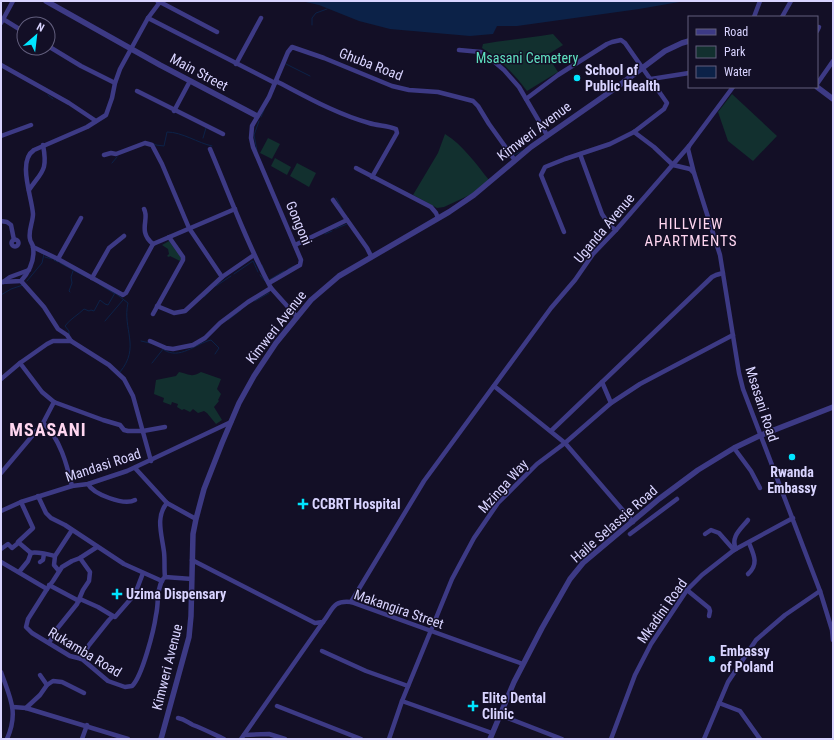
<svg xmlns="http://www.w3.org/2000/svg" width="834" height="740" font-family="'Roboto Condensed',sans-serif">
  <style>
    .green { fill: #12302f }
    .water { fill: #0c2248 }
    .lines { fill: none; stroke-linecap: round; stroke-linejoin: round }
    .stream { stroke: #0c2248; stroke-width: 1 }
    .minor { stroke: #3d3a85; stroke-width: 4.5 }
    .tertiary { stroke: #3d3a85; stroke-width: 5.5 }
    .poi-dot { fill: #00e5ff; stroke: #130f26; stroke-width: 1.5 }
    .labels { text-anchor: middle; stroke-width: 3; stroke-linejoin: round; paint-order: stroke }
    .park-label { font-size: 14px; fill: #5fe0c0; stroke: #130f26 }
    .street-label { font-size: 14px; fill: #d9d4ff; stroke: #130f26 }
    .poi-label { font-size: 14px; font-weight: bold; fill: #d9d4ff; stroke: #130f26; text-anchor: start }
    .neighbourhood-label { font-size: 15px; letter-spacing: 1px; fill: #ffd6f0; stroke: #130f26 }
    .district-label { font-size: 18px; font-weight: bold; letter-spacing: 1px; fill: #ffd6f0; stroke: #130f26 }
  </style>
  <rect width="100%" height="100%" fill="#130f26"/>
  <g class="green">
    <path d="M553,34L563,45L547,55L558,72L527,91C514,74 501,60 482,48L483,44C506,40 530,38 553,34Z"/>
    <polygon points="732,94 777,136 753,161 728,141 718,112"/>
    <path d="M445,134C463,145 476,164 489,180L474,193L444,207L437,208L413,195L438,153Z"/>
    <polygon points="268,138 280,144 272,159 260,153"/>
    <polygon points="275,158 291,167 287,175 271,166"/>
    <polygon points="297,163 316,173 309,187 290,176"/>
    <polygon points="169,241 182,258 180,261 170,256 169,257 167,256 169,254 168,249 162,245"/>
    <path d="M179,372C189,374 191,378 201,372L221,379L217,389L221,394L218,400L219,401L214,407L222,420L216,424L207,413L204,411L198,413L193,409L190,412L184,409L182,410L177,407L178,404L172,402L171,405L163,402L164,398L154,394L156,380L176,376Z"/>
  </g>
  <polygon class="water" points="301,1 685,1 639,9 517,26 497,26 493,34 470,36 390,29 359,21 319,5"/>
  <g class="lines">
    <g class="stream">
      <polyline points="312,25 312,18 316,13 327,9"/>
      <polyline points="286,64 310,76"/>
      <polyline points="48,95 53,99"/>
      <polyline points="261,117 264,110"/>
      <polyline points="203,138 206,128"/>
      <path d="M149,142L156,145L164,146L167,132C182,132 198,143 212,146"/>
      <polyline points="257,151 254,135 259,121"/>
      <polyline points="514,155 522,151"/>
      <polyline points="112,163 117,157"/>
      <polyline points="336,198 343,211"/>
      <polyline points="335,229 347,224"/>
      <polyline points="325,234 332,231"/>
      <polyline points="45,257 52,259"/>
      <polyline points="54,260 55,261"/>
      <polyline points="56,261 58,262"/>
      <polyline points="60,263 88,278"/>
      <polyline points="262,265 264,270"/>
      <polyline points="288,269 294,266"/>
      <polyline points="234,274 253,261 258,272"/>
      <polyline points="260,275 265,281"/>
      <polyline points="269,280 284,271"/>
      <polyline points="27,281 42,263 44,254 41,253"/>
      <path d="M99,284L115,294V293L128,303C122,329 141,347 120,372"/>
      <polyline points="216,286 231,276"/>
      <polyline points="70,292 69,291 72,283 71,277 73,271"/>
      <polyline points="1,295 11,289 23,285"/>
      <polyline points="204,297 213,288"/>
      <polyline points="255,301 269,293"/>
      <polyline points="228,320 241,310"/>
      <polyline points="105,321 123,300"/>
      <path d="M69,335V331L65,326C70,319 78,315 84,309L89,311L91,310L94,311L100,300L105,304L108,305L115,293"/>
      <polyline points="141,341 150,343"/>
      <path d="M164,350C180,360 195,344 211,340L219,348L215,354"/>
      <polyline points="152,363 164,348"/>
    </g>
    <g class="minor">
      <polyline points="754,17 760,1"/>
      <polyline points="782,17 791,1"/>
      <polyline points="148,18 275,83"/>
      <polyline points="3,19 24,32"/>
      <polyline points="1,23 13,1"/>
      <polyline points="817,31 819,27"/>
      <polyline points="48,46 81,66 115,83"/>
      <polyline points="459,50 481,52 491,59 504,70 519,87 547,135"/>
      <polyline points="236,64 261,18"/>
      <polyline points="1,65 69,103 96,121"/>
      <polyline points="651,79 689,73"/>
      <path d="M276,81C305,96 336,114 369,123C378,126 387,125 396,129L397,133L372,177"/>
      <polyline points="817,84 833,61"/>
      <polyline points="137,91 223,134"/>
      <polyline points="526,99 558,75 607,44 612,42 621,40 625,43 667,103 664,109 634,132 610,144 565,159 545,167 541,175 564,232"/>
      <polyline points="174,111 190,81"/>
      <polyline points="634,132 654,147 673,165 690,169 694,173"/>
      <polyline points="1,136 31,125"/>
      <polyline points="689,146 688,149 694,173 720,255 739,373 743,389 820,591 832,630 833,640"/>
      <path d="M210,149C230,196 247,244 271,288L297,317"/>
      <polyline points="580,154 602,214 610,226 616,230"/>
      <polyline points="104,155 111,153 116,154 145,143 152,145 162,164 189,228 222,277"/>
      <polyline points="356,168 431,207 436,213 438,218"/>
      <path d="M29,190C42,171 48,171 43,145"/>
      <polyline points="333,200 367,248 371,256"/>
      <path d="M144,209C150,219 137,231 153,244"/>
      <polyline points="1,221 7,222 11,225 14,240"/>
      <circle cx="15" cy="243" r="3.5"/>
      <polyline points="295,245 347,220"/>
      <polyline points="33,247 58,259 123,295 126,293 153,244 235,209"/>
      <polyline points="58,259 81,218"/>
      <polyline points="92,278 109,248 124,236"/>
      <polyline points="21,281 44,307 58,329 67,335 71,341"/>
      <path d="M1,282L21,281C29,272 35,260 33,247C33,244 30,242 30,239C28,231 33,222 33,214C32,197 17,161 34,150L87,127L106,115L112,98L115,83L120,69L148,18L160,2L217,32"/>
      <polyline points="3,282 10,277 29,270"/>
      <polyline points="269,283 300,265 301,260 253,147 251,138 252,126 269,97 288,52 292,47 324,58 392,86 409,90 438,92 473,101 478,106 489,124 514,159"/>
      <polyline points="157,306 174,313 185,311 222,277 254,255"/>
      <polyline points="153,314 183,260 183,257 169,237"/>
      <polyline points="150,341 166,348 173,349 193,345 205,338 220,323 248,302 271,288"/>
      <polyline points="20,363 42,392 54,402 103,420 120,425 124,430 128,431 143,431 165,427"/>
      <polyline points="1,379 20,363 47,344 53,341 71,341 109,365 124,379 133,396 151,461"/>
      <polyline points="602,382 611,403"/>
      <polyline points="494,386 565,443 633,522"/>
      <path d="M43,423C60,438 67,465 72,486"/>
      <polyline points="551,431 712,277 716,275 723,273"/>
      <polyline points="734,448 751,471 760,488"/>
      <polyline points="135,468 167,503 196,519"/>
      <polyline points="1,473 43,423 54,402"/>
      <path d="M88,484C93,494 124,506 135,500"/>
      <polyline points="38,496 46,513 51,518 65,525 124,564 162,581"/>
      <polyline points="1,511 21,502 72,486 88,484 127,471 231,422"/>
      <polyline points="630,534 677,499"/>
      <polyline points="705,534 711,530 719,533 734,550"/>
      <path d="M97,547L80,558L72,561L62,567L53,581L47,589L28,619L26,627L32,633L70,656L82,659L108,681L125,687L132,686C142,677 154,630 156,615C159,603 156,590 163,579L165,577L192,579"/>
      <polyline points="1,549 8,544 12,548 17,544"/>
      <path d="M736,549C730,537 741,529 748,520"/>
      <path d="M30,553C37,551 47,554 55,556"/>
      <path d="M192,560L315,623L323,622C333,610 332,600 351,602L523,664"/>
      <polyline points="1,562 47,589"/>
      <polyline points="40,562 43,560 44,554"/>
      <polyline points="59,571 54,565 55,556 72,530"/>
      <polyline points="19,572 28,561 31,553 18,542 33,528 21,502"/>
      <path d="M748,574C759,564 754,555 749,543"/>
      <path d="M165,577C164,569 165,560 164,552C162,535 155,517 167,503"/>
      <polyline points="49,585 79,601"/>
      <polyline points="687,590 709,608 710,611 709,616"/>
      <polyline points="80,599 98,607 113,616"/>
      <polyline points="351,602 424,481 551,308 575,280 593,254 616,230 689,146 733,87"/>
      <polyline points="49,643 56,630 77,604 83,590 89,581 90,572 80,558"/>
      <polyline points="322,651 366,671 408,686"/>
      <polyline points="81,659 89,645 109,620 113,616 115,617 135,594 143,573"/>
      <path d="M1,672C10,698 19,712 7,739"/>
      <polyline points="40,675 47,685"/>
      <polyline points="402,701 492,733"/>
      <polyline points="719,703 740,711 760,739"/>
      <polyline points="277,706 361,739"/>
      <polyline points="13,707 26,708 128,739"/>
      <polyline points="26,708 40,695 47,685 53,681 62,682 84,693"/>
      <polyline points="500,715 562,739"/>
      <path d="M178,718C185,719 188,723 193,725C204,729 213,734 224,739"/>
      <polyline points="244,735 269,734 285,739"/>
      <polyline points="82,739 87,725"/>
      <polyline points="241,739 323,622"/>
      <polyline points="389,739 402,701 452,579 474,538 498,503 537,464 565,443 611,403 640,384 733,335"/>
      <polyline points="611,739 635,675 651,644 687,590 702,575 734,550 793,518"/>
      <polyline points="704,739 728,682 756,640 785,615 820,591"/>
    </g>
    <g class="tertiary">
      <polyline points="46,1 160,65 257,116"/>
      <polyline points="158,1 160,2"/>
      <polyline points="817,87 833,99"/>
      <polyline points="161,739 189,637 191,616 193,534 196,519 204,489 222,443 239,403 254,376 276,343 311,300 339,276 449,212 474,195 531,147 617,87 665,51 682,43 689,41"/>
      <polyline points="490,739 514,682 542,628 570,579 583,563 659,499 698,470 734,448 759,436 833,407"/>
    </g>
  </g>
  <g class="poi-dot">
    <circle cx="577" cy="78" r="4"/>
    <circle cx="792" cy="457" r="4"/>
    <path d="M301 498h4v4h4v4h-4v4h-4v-4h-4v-4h4z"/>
    <path d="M115 588h4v4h4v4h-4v4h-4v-4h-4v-4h4z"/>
    <circle cx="712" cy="659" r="4"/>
    <path d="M471 700h4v4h4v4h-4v4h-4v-4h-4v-4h4z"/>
  </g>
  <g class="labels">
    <g class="park-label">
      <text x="527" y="63">Msasani Cemetery</text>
    </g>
    <g class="street-label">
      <text transform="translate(371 64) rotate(21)" y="5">Ghuba Road</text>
      <text transform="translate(199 72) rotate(28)" y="5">Main Street</text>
      <text transform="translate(534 131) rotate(-37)" y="5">Kimweri Avenue</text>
      <text transform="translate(299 223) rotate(67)" y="5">Gongoni</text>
      <text transform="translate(604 228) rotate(-50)" y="5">Uganda Avenue</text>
      <text transform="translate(276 327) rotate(-52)" y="5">Kimweri Avenue</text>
      <text transform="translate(762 404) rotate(72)" y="5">Msasani Road</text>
      <text transform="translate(103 465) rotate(-18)" y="5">Mandasi Road</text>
      <text transform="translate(503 486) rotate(-48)" y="5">Mzinga Way</text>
      <text transform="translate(614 524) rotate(-41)" y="5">Haile Selassie Road</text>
      <text transform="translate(399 609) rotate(19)" y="5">Makangira Street</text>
      <text transform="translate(662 611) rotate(-55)" y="5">Mkadini Road</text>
      <text transform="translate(85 652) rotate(31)" y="5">Rukamba Road</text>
      <text transform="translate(167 667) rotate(-76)" y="5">Kimweri Avenue</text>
    </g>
    <g class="poi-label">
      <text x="585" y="75">School of<tspan x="585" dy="16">Public Health</tspan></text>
      <text x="792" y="477" text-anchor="middle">Rwanda<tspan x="792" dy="16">Embassy</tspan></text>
      <text x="312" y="509">CCBRT Hospital</text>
      <text x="126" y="599">Uzima Dispensary</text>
      <text x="720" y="656">Embassy<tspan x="720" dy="16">of Poland</tspan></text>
      <text x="482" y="703">Elite Dental<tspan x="482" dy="16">Clinic</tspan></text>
    </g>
    <g class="neighbourhood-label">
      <text x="691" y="229">HILLVIEW<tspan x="691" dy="17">APARTMENTS</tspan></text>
    </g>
    <g class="district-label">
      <text x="48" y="436">MSASANI</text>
    </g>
  </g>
  <rect width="834" height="740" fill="none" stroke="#d9d4ff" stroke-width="4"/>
  <rect x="688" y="16" width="130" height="72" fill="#130f26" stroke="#625e7d"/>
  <rect x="696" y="29" width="20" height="6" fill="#3d3a85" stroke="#625e7d"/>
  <text x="724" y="36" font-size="12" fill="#d9d4ff">Road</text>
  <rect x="696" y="46" width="20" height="12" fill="#12302f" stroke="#625e7d"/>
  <text x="724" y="56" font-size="12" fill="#d9d4ff">Park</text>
  <rect x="696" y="66" width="20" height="12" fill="#0c2248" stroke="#625e7d"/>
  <text x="724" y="76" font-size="12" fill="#d9d4ff">Water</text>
  <g transform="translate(36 36) rotate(28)"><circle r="19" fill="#130f26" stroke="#625e7d"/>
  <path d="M0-3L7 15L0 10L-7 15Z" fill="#00e5ff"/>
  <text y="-6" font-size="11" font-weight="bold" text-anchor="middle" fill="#d9d4ff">N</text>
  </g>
</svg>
